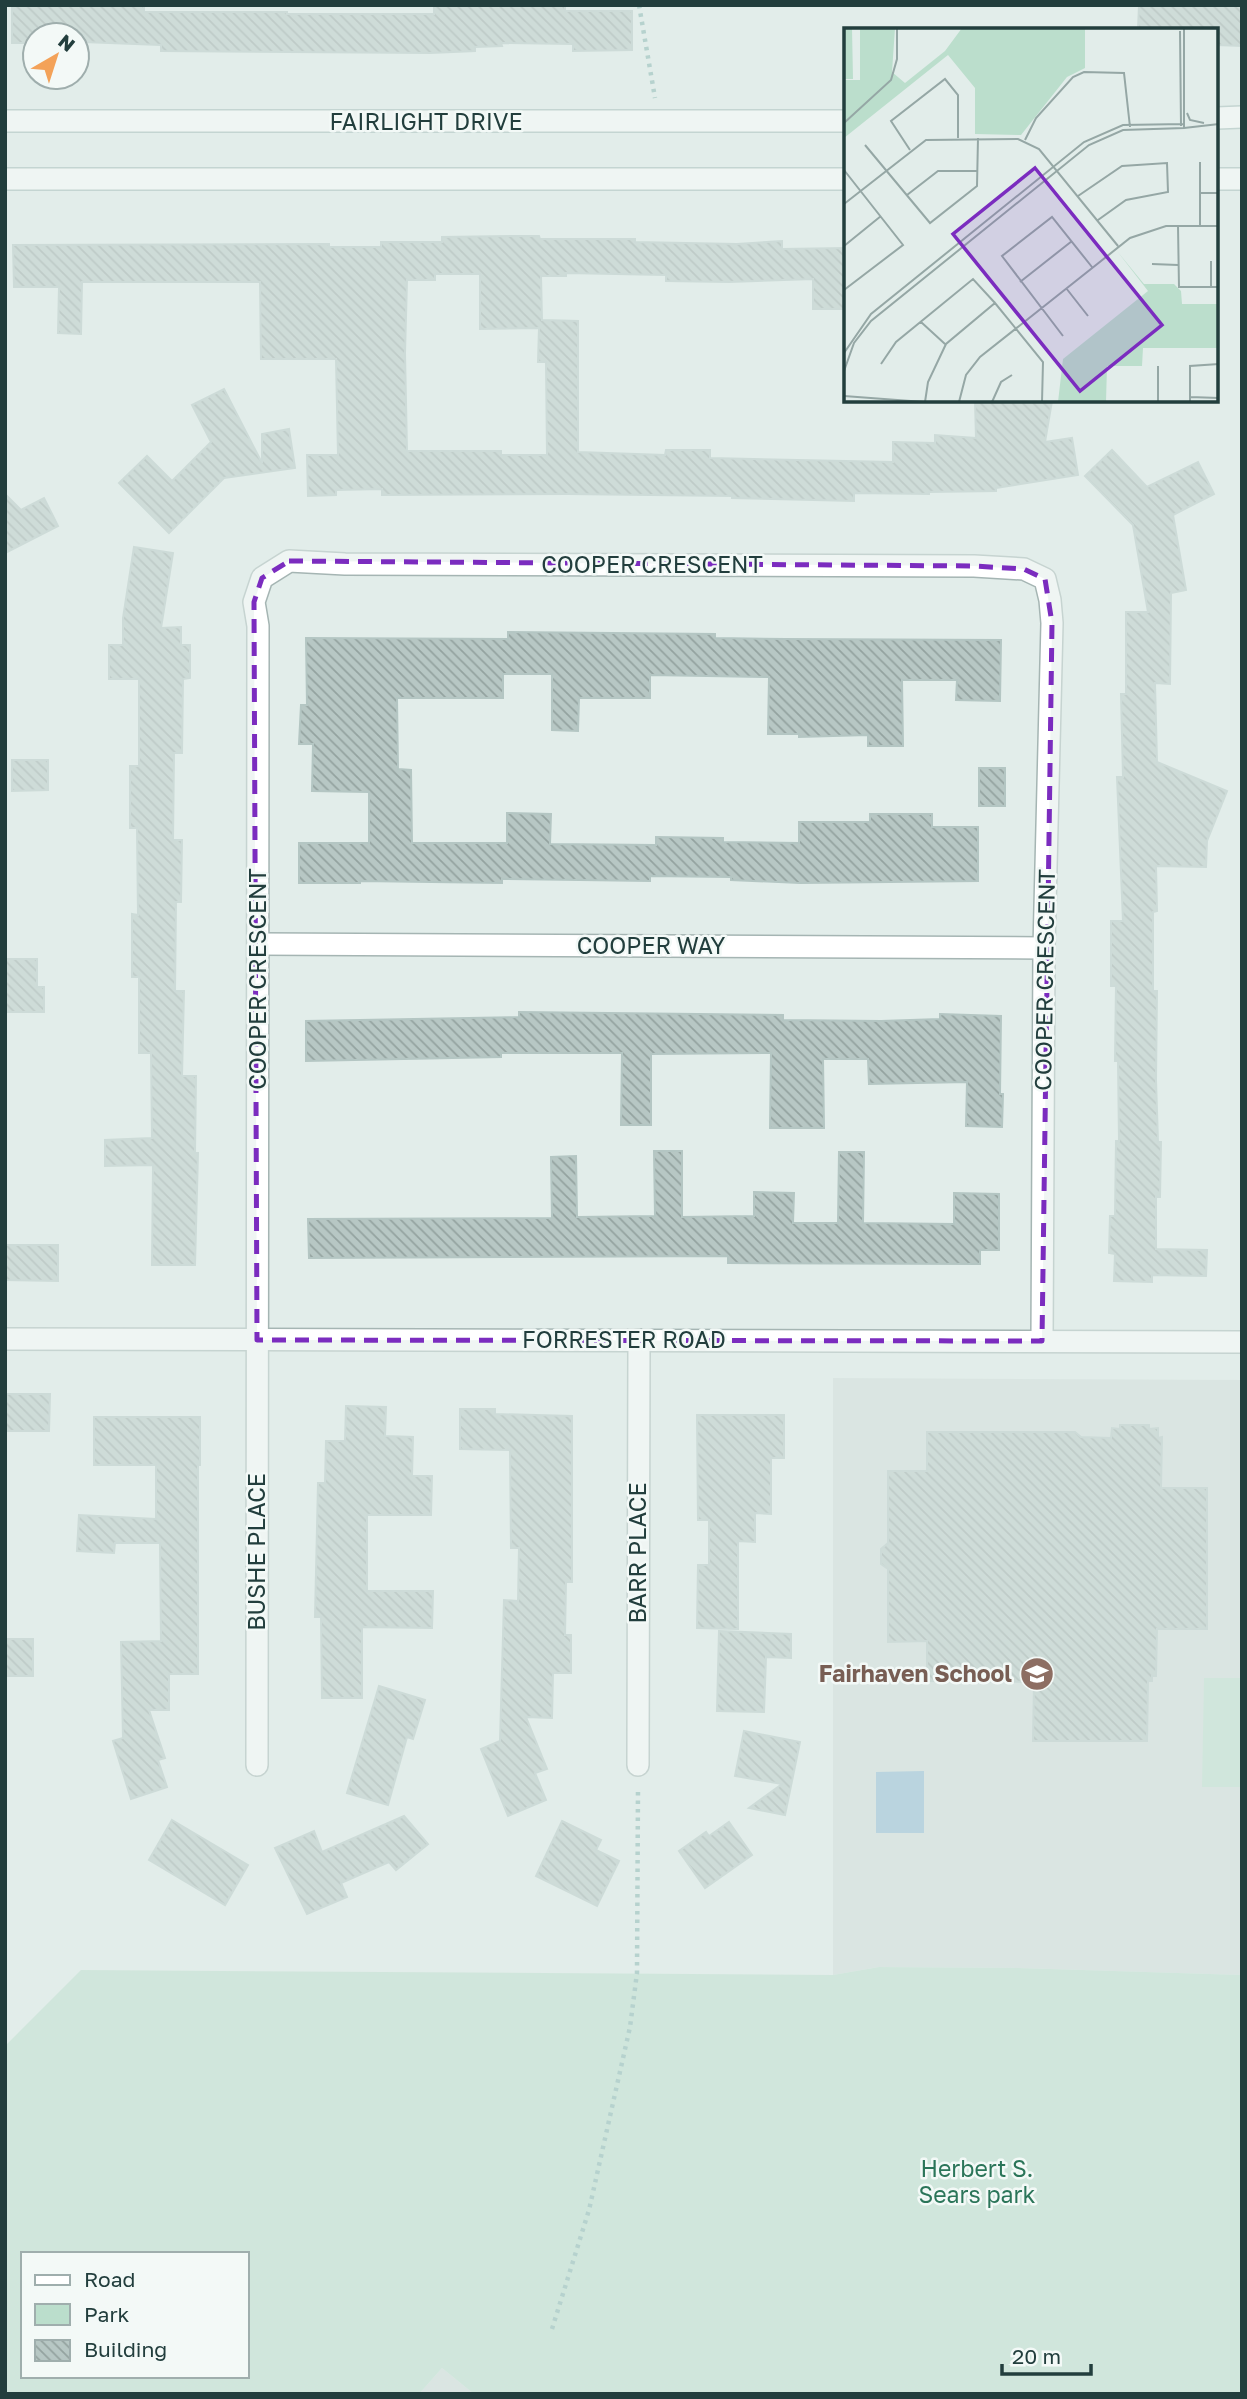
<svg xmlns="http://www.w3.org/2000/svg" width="1247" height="2399" font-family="'Golos Text',sans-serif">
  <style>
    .built { fill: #d0dcda }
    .park { fill: #bbdecc; fill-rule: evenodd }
    .water { fill: #8ab6d2 }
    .building { fill: url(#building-back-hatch); stroke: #b4c6c3; stroke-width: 2; fill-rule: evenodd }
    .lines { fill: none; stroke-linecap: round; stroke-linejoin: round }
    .minor-casing { stroke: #a5b5b3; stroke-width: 24 }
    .secondary-casing { stroke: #a0b8b5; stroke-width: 24 }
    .path { stroke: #82b1ad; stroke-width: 4.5; stroke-dasharray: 3.5 5; stroke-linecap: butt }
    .minor { stroke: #fff; stroke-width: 21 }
    .secondary { stroke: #fff; stroke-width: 21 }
    .marked { fill: none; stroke: #7b2cbf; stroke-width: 5; stroke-dasharray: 14 9; stroke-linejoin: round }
    .labels { text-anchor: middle; stroke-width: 5; stroke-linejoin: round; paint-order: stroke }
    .street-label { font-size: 23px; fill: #223e3d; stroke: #f3f9f7 }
    .education-label { font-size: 23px; font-weight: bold; fill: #785e54; stroke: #f3f9f7; text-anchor: end }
    .park-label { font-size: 23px; fill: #2b7559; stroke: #f3f9f7 }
    .inset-road { fill: none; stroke: #95a7a5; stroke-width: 2 }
    .view { fill: #7b2cbf; fill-opacity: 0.15; stroke: #7b2cbf; stroke-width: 3.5 }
    .inset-edge { fill: none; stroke: #223e3d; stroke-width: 3.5 }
  </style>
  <defs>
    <pattern id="building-back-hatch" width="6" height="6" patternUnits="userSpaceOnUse" patternTransform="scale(1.75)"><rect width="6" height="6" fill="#b7c7c4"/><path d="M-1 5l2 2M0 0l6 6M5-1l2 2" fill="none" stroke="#94a3a0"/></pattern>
  </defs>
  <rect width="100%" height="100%" fill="#e2edea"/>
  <g class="built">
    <polygon points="833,1378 1242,1380 1242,1975 1019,1968 879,1967 833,1975"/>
    <polygon points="442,2368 474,2394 419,2394"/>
  </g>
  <g class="park">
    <polygon points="1204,1678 1242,1678 1242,1787 1202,1787"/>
    <path d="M879,1967L1019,1968L1242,1975V2394H474L442,2368L419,2394H5V2046L81,1970L833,1975ZM23,2254H247V2376H23Z"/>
  </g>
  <polygon class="water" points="924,1771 924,1833 876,1833 876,1772"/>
  <g class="building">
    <polygon points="12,5 144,5 144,12 287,12 287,14 434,14 434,5 565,6 565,11 632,11 632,50 573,51 573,44 501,43 502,46 475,47 475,51 430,53 161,51 161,45 84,42 84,35 35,35 35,43 12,43"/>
    <polygon points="1139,5 1242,5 1242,46 1217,45 1217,30 1138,30"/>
    <path d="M511,236H539L540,239H635V242L737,244L782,241V249L846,248V309H813V279L729,282L666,281V275L566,273V276H541L542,320L578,321V452L665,455L666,450H710V458L893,462V442L935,443V435L976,438L975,401H1052L1045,442L1072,438L1078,475L996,488V491L929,492V494L854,493V501L732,498V496L568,494L382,495V489L336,490V495L308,496L307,455H338L336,359H261L260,282H82L81,334L58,333L59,287H14L13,245L329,244V247H381V242H442V237ZM435,274H480V329L539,328L538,362H546L547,455H501V451H407L405,353L407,280H435Z"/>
    <polygon points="224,389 262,463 262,434 289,429 295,468 224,478 169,533 119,483 147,456 172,481 211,442 192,405"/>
    <polygon points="1112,450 1147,487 1198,462 1214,494 1173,515 1186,590 1171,593 1170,684 1155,683 1157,762 1227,791 1207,841 1206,867 1156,866 1157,911 1153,912 1153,991 1157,991 1156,1080 1158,1142 1161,1142 1160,1197 1156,1197 1156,1249 1207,1250 1206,1276 1152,1275 1152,1282 1114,1281 1115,1254 1109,1253 1110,1216 1115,1216 1116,1141 1119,1141 1118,1061 1115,1061 1116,986 1111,986 1111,921 1123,921 1117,777 1123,777 1121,694 1126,694 1126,612 1148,612 1133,525 1085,476"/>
    <polygon points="5,494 21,510 44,498 58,526 5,553"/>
    <polygon points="134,547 173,553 161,628 181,627 181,645 190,645 190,678 183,679 182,753 174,753 173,840 182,840 181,902 176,902 175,991 184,991 182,1076 196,1076 195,1153 198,1153 195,1265 152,1265 153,1165 105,1166 105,1140 152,1138 151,1053 139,1053 139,977 132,977 132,914 138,915 137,828 130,828 130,766 139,766 139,679 109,679 109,645 123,645 123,618"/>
    <polygon points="508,632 715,634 715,638 786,639 1001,640 1000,701 956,700 957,680 902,680 903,746 868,746 868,735 799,737 799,734 768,734 769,677 650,675 650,698 579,698 578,731 552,730 552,674 503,674 503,698 397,698 398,769 411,770 412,843 507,843 507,813 551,814 550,844 656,845 656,837 723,838 723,842 799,843 799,822 870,822 870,814 932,814 932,827 978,827 978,881 800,883 731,880 731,877 650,876 650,881 502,879 502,883 360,881 360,883 299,883 299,843 369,843 369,792 312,791 313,744 299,744 301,705 307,705 306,638 508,639"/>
    <polygon points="12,760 48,760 48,790 12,791"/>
    <rect x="979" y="768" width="26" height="38"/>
    <polygon points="5,959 37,959 37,987 44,987 44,1012 6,1012"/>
    <polygon points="519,1012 783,1015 783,1020 881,1021 940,1019 940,1014 1001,1016 1000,1094 1003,1094 1002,1127 966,1126 967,1082 869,1084 868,1059 823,1059 824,1128 770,1128 771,1053 651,1054 651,1125 621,1125 622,1053 501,1053 501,1057 306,1061 306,1021 519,1017"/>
    <polygon points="654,1151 682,1151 682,1217 754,1216 754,1192 794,1193 793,1223 838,1223 839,1152 864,1152 863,1223 954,1224 954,1193 999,1194 999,1250 980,1250 980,1264 728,1263 728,1256 309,1258 308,1219 552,1218 551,1157 576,1156 577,1217 655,1216"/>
    <polygon points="5,1245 58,1245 58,1281 5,1280"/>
    <polygon points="5,1394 50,1394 49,1431 5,1431"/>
    <polygon points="346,1406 386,1407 385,1436 413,1437 412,1476 432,1476 431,1515 367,1515 367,1591 433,1591 432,1628 362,1627 362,1698 322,1698 321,1617 315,1617 318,1483 325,1483 326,1441 345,1441"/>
    <polygon points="460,1409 495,1409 495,1414 572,1416 572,1582 566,1582 565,1635 571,1635 571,1673 553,1673 552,1718 526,1717 547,1769 535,1773 546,1800 508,1816 481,1749 500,1741 504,1600 518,1601 519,1548 511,1548 510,1450 460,1449"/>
    <polygon points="697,1415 784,1415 784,1458 771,1458 771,1514 755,1513 755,1542 738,1541 738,1629 697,1628 698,1565 709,1565 709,1520 698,1520"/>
    <polygon points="94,1417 200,1417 200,1465 198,1465 198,1674 169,1674 169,1710 149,1710 165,1758 158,1760 167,1787 131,1799 113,1741 123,1738 121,1642 161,1641 160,1543 115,1543 114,1553 77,1551 79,1515 156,1519 156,1465 94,1465"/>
    <polygon points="1120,1425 1149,1425 1149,1429 1158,1428 1158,1438 1162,1437 1161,1488 1207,1488 1207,1629 1157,1629 1156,1676 1152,1676 1152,1681 1148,1681 1147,1741 1033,1741 1034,1682 927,1681 927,1641 888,1642 888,1569 881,1564 881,1549 888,1543 888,1471 927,1471 927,1432 1075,1432 1081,1437 1111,1438 1112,1428 1120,1429"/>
    <polygon points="719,1631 791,1634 791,1658 766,1657 764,1712 717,1711"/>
    <rect x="5" y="1639" width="28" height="37"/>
    <polygon points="379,1686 425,1700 413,1739 407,1737 388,1805 347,1793"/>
    <polygon points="744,1731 800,1742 785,1815 749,1808 782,1784 735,1776"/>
    <polygon points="404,1816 428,1844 396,1870 389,1862 341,1883 347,1897 307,1914 275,1848 314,1831 322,1852"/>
    <polygon points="172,1820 248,1865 225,1905 149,1860"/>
    <polygon points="562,1821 601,1840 596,1850 619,1861 597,1906 536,1876"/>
    <polygon points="729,1822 752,1855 705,1888 679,1851 706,1832 709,1836"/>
  </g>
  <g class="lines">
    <g class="minor-casing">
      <g id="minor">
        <polyline points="259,944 1044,948"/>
        <polyline points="5,1339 1242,1342"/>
        <polyline points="257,1765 258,626 254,602 262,578 289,561 345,564 974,566 1024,569 1045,579 1050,600 1052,623 1044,948 1042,1341"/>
        <polyline points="638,1765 639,1340"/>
      </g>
    </g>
    <g class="secondary-casing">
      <g id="secondary">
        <polyline points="1217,118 1242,117"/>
        <polyline points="5,121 846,121"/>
        <polyline points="5,179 846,179"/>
        <polyline points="1217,179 1242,179"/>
      </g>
    </g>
    <g class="path">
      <polyline points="639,5 655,98"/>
      <polyline points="552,2329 589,2210 630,2027 637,1973 638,1787"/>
    </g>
    <use href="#minor" class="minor"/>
    <use href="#secondary" class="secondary"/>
  </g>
  <path d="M0 0H1247V2399H0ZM289,561L974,566L1024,569L1045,579L1052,623L1042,1341L257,1340L254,602L262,578Z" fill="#e2edea" fill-opacity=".55" fill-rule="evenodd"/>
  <path class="marked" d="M289,561L974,566L1024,569L1045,579L1052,623L1042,1341L257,1340L254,602L262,578Z"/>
  <defs>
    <g id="school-disc" transform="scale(1.75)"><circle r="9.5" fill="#8d6e63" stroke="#f3f9f7"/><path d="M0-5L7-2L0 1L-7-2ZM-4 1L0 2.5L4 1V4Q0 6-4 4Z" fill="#fff"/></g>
  </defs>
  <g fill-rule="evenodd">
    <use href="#school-disc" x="1037" y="1674"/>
  </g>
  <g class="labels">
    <g class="street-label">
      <text x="426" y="130">FAIRLIGHT DRIVE</text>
      <text x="652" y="573">COOPER CRESCENT</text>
      <text x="651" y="954">COOPER WAY</text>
      <text transform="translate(258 979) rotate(-90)" y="8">COOPER CRESCENT</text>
      <text transform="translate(1045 980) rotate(-89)" y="8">COOPER CRESCENT</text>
      <text x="624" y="1348">FORRESTER ROAD</text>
      <text transform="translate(257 1552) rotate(-90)" y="8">BUSHE PLACE</text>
      <text transform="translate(638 1553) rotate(-90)" y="8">BARR PLACE</text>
    </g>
    <g class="education-label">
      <text x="1012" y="1682">Fairhaven School</text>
    </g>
    <g class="park-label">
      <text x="977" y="2177">Herbert S.<tspan x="977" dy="26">Sears park</tspan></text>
    </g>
  </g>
  <g transform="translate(844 28)">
    <rect width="374" height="374" fill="#e2edea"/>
    <path d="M0,0H8L9,51H0ZM16,0H51L48,44L61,55L101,23L118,0H241V40L223,49L177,107L131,106V60L104,27L0,110V52H16ZM273,223L300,256H330L337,263L338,276H374V320H299L298,338H263L262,374H214L219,331L304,263Z" fill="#bbdecc"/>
    <path class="inset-road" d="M336,3L337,98M343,85L346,92L360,95M0,95L47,52L53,31V0M340,100L375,96M181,112L192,90L229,49L240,44L280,45L286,99M21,117L86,195L133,158L134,110M66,122L47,93L101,51L114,67V110M356,134V165M0,142L59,217L0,262M63,167L94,143H133M234,168L278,138L323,135L324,164L282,172L254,192M0,176L82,112L174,111L195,121L274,218M334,198L335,259H375M356,198V165H375M0,218L37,188M308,236L334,237M176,254L228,213M367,259V233M222,260L244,288M77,294L101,316M219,308L158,228L208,189L248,239M0,325L27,286L240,114L279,97L340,96M37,336L52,314L129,251L151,275M0,343L10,315L27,293L245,117L279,102L340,100V0M0,368L80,374M346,369L375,370M81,374L84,354L102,316L151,275L199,334L198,374M115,374L122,347L136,329L286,210L322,198H375M148,374L157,354L168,347M314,374V338M346,374V338L375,336"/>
    <path class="view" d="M191,140L318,297L236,363L109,206Z"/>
    <rect width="374" height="374" class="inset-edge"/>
  </g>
  <rect width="1247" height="2399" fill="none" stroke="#223e3d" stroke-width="14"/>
  <rect x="21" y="2252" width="228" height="126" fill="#f3f9f7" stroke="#9faead" stroke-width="2"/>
  <rect x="35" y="2275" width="35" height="10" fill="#ffffff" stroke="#9faead" stroke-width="2"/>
  <text x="84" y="2287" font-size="21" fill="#223e3d">Road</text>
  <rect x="35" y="2304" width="35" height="21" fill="#bbdecc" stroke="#9faead" stroke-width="2"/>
  <text x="84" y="2322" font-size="21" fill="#223e3d">Park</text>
  <rect x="35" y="2340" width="35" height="21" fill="url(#building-back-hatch)" stroke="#9faead" stroke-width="2"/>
  <text x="84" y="2357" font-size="21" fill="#223e3d">Building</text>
  <g transform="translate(56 56) rotate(39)"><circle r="33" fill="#f3f9f7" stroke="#9faead" stroke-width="2"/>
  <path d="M0-5L12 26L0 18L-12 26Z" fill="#f3a259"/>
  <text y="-10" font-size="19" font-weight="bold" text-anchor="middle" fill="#223e3d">N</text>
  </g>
  <path d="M1002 2364v10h89v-10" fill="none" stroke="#223e3d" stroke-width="3.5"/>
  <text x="1012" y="2364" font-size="21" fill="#223e3d" stroke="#f3f9f7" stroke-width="5" paint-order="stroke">20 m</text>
</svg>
